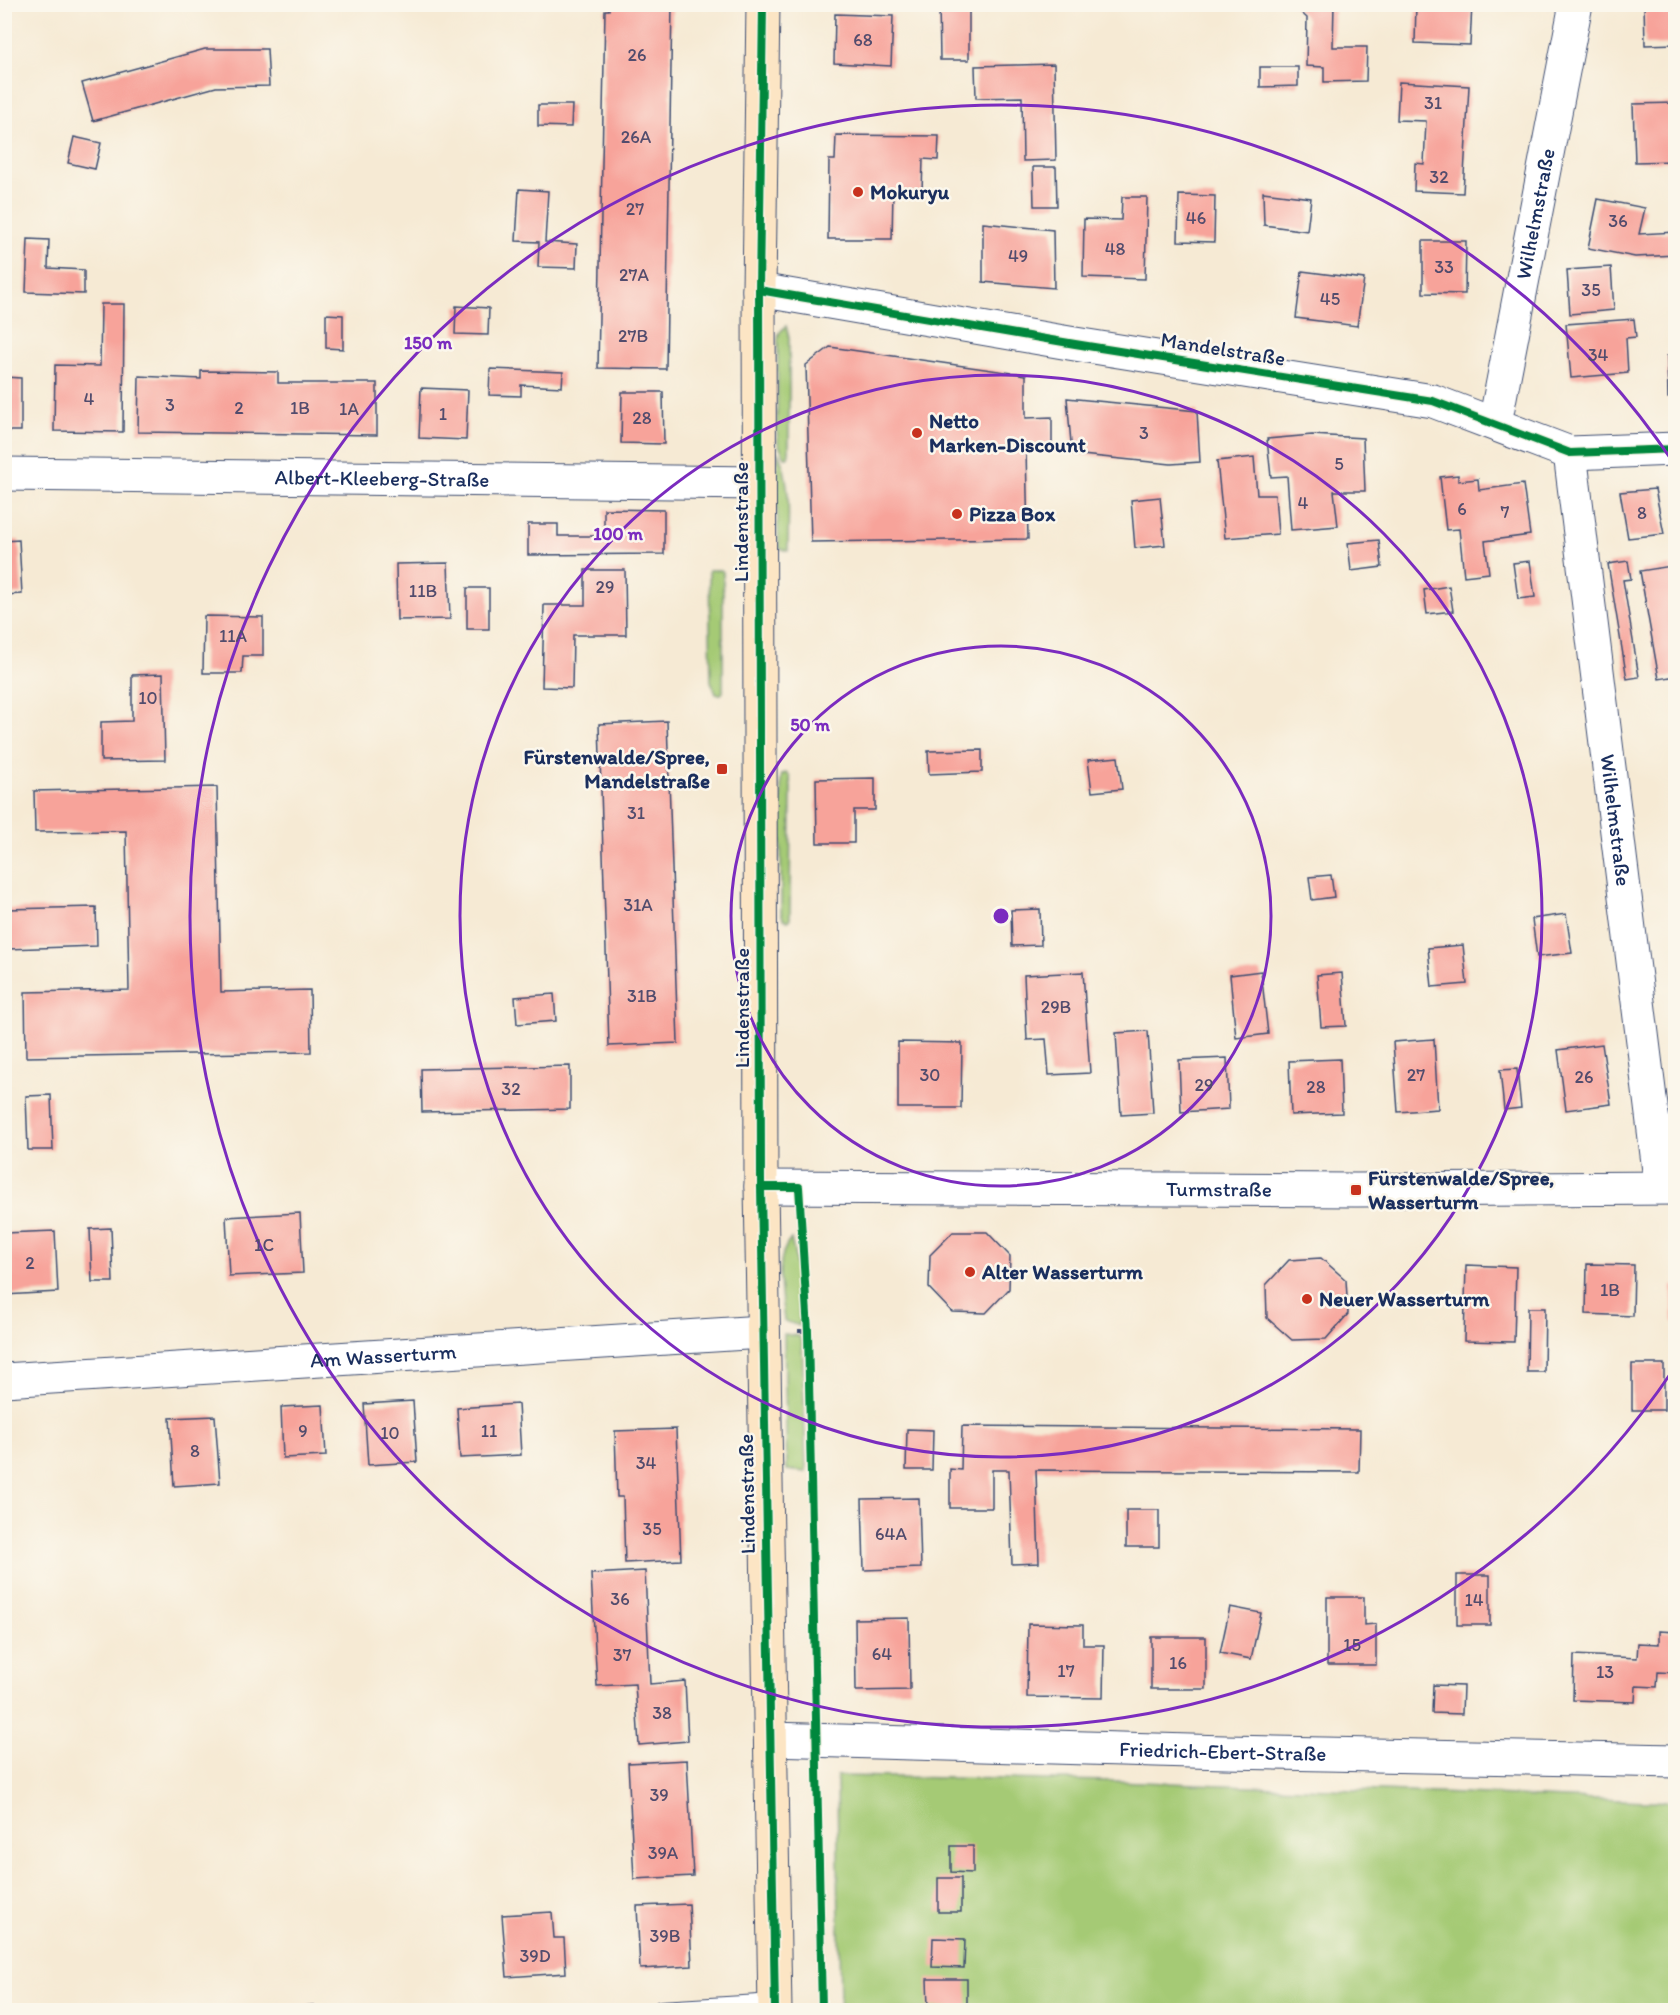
<svg xmlns="http://www.w3.org/2000/svg" width="1680" height="2015" font-family="Itim,sans-serif">
  <style>
    .green { fill: #a5ca74; stroke: #607c69; stroke-width: 1.5 }
    .building { fill: #f7a39a }
    .lines { fill: none; stroke-linecap: round; stroke-linejoin: round }
    .lane-casing { stroke: #3c4b70; stroke-width: 20 }
    .street-casing { stroke: #3c4b70; stroke-width: 35 }
    .secondary-casing { stroke: #3c4b70; stroke-width: 35 }
    .path { stroke: #3c4b70; stroke-width: 4; stroke-dasharray: 4.5 4.5; stroke-linecap: butt }
    .lane { stroke: #fff; stroke-width: 18 }
    .street { stroke: #fff; stroke-width: 33 }
    .secondary { stroke: #fce5c4; stroke-width: 33 }
    .cycleway-casing { stroke: #fbf7ec; stroke-width: 11 }
    .cycleway { stroke: #00873e; stroke-width: 8 }
    .ring { fill: none; stroke: #7b2cbf; stroke-width: 3 }
    .poi-dot { fill: #c8321e; stroke: #fbf7ec; stroke-width: 2 }
    .labels { text-anchor: middle; stroke-width: 5; stroke-linejoin: round; paint-order: stroke }
    .number-label { font-size: 18px; fill: #524c6d }
    .poi-label { font-size: 21px; font-weight: bold; fill: #1b2f5e; stroke: #fbf7ec; text-anchor: start }
    .street-label { font-size: 21px; fill: #1b2f5e; stroke: #fbf7ec }
    .centre { fill: #7b2cbf; stroke: #fbf7ec; stroke-width: 3 }
    .ring-label { font-size: 18px; text-anchor: middle; font-weight: bold; fill: #7b2cbf; stroke: #fbf7ec; stroke-width: 5; stroke-linejoin: round; paint-order: stroke }
  </style>
  <rect width="100%" height="100%" fill="#fbf7ec"/>
  <filter id="ink" filterUnits="userSpaceOnUse"><feTurbulence type="fractalNoise" baseFrequency=".0167" numOctaves="2"/><feDisplacementMap in="SourceGraphic" scale="12" xChannelSelector="R" yChannelSelector="G"/><feConvolveMatrix kernelMatrix="1 2 1 2 8 2 1 2 1" color-interpolation-filters="sRGB"/></filter>
  <filter id="wash" filterUnits="userSpaceOnUse"><feTurbulence type="fractalNoise" baseFrequency=".008" numOctaves="4" result="noise"/><feDisplacementMap in="SourceGraphic" scale="24" xChannelSelector="R" yChannelSelector="G"/><feGaussianBlur stdDeviation="1.35" result="paint"/><feColorMatrix in="noise" values="0 0 0 0 0 0 0 0 0 0 0 0 0 0 0 0 0 1.4 0 .05"/><feComposite in="paint" operator="in"/></filter>
  <g filter="url(#wash)">
    <rect width="100%" height="100%" fill="#f6ead4"/>
    <g class="green">
      <polygon points="786,326 789,338 789,452 788,457 785,457 778,443 777,431 778,339 779,333"/>
      <path d="M778,452C792,482 788,518 788,551L779,548L777,505Z"/>
      <polygon points="709,570 721,570 723,572 723,692 721,694 716,694 711,681"/>
      <polygon points="787,773 790,777 791,788 790,918 788,921 783,919 781,911 781,779 782,774"/>
      <path d="M791,1239L795,1257L800,1326L784,1321C782,1297 773,1258 791,1239Z"/>
      <polygon points="784,1334 799,1336 802,1342 806,1472 787,1470"/>
      <polygon points="837,1776 1114,1781 1675,1802 1675,2010 840,2010"/>
    </g>
    <g id="blocks">
      <g class="building">
        <polygon points="609,4 672,4 666,369 598,368 605,10 609,10"/>
        <polygon points="939,4 969,4 969,60 940,60"/>
        <polygon points="1292,4 1334,4 1333,47 1367,47 1366,81 1324,82 1324,67 1306,66 1307,18"/>
        <polygon points="1416,4 1472,4 1470,45 1415,43"/>
        <polygon points="1644,4 1676,4 1676,44 1645,45"/>
        <polygon points="835,14 893,16 891,66 834,63"/>
        <polygon points="205,49 267,49 269,86 216,87 93,121 82,83"/>
        <polygon points="1054,64 1056,160 1023,161 1022,97 976,98 975,66"/>
        <polygon points="1260,67 1298,67 1298,86 1260,87"/>
        <polygon points="1399,82 1469,86 1463,193 1414,191 1415,163 1424,164 1426,121 1397,120"/>
        <polygon points="1676,103 1676,161 1635,162 1633,104"/>
        <polygon points="538,105 572,105 571,127 538,126"/>
        <polygon points="836,135 939,136 938,160 923,159 922,192 893,191 892,239 828,239 829,160 835,160"/>
        <polygon points="74,137 101,143 95,169 68,163"/>
        <polygon points="1033,167 1056,167 1057,206 1034,206"/>
        <polygon points="519,189 548,191 545,242 577,244 576,268 538,267 539,242 516,241"/>
        <polygon points="1263,192 1311,198 1307,231 1264,225"/>
        <polygon points="1179,195 1215,196 1214,242 1178,241"/>
        <polygon points="1122,197 1147,197 1145,279 1083,277 1084,219 1121,220"/>
        <polygon points="1598,199 1645,208 1639,234 1676,232 1676,255 1635,257 1588,248"/>
        <polygon points="983,223 1053,230 1054,288 983,282"/>
        <polygon points="28,239 49,240 48,268 84,270 84,294 26,292"/>
        <polygon points="1423,241 1466,241 1465,294 1423,293"/>
        <polygon points="1611,267 1614,310 1570,314 1567,270"/>
        <polygon points="1302,271 1364,279 1357,326 1296,318"/>
        <polygon points="101,304 124,304 123,432 54,431 55,365 100,366"/>
        <polygon points="456,306 489,308 488,335 455,334"/>
        <polygon points="326,314 343,315 343,349 326,348"/>
        <polygon points="1634,319 1636,337 1626,338 1628,373 1571,378 1566,324"/>
        <polygon points="830,347 1026,375 1026,418 1052,417 1052,449 1026,449 1028,539 811,542 806,365"/>
        <polygon points="1667,356 1676,356 1676,397 1668,398"/>
        <polygon points="490,369 563,372 562,387 521,385 521,396 489,395"/>
        <polygon points="201,371 278,372 278,383 377,383 377,435 138,432 139,376 201,379"/>
        <polygon points="4,377 21,378 21,431 4,431"/>
        <polygon points="421,388 468,390 466,440 419,438"/>
        <polygon points="622,392 663,392 664,444 621,443"/>
        <polygon points="1067,398 1197,411 1200,462 1171,464 1072,454"/>
        <polygon points="1312,435 1363,438 1365,491 1334,491 1338,526 1291,530 1287,476 1271,477 1267,439"/>
        <polygon points="1254,457 1257,495 1275,495 1278,534 1225,538 1217,461"/>
        <polygon points="1458,475 1458,481 1478,479 1479,490 1523,484 1530,535 1485,541 1489,573 1464,576 1459,529 1446,530 1440,477"/>
        <polygon points="1655,489 1664,534 1628,538 1620,492"/>
        <polygon points="1160,497 1165,545 1135,548 1131,500"/>
        <polygon points="604,509 664,510 664,554 528,555 528,524 558,524 558,536 604,536"/>
        <polygon points="19,540 22,594 4,595 4,541"/>
        <polygon points="1379,540 1382,567 1351,571 1348,543"/>
        <polygon points="1530,561 1535,597 1518,599 1513,563"/>
        <polygon points="1628,561 1631,579 1623,580 1639,677 1627,679 1608,564"/>
        <polygon points="448,563 450,619 397,620 396,564"/>
        <polygon points="1671,566 1676,596 1676,676 1659,679 1640,571"/>
        <polygon points="585,570 625,570 626,635 573,635 572,688 542,687 544,605 585,605"/>
        <polygon points="1449,586 1453,611 1427,614 1424,590"/>
        <rect x="467" y="588" width="22" height="41"/>
        <polygon points="204,616 263,617 263,656 243,656 242,673 203,673"/>
        <polygon points="163,674 165,760 101,761 101,722 132,721 132,675"/>
        <polygon points="667,721 678,1043 609,1046 599,724"/>
        <polygon points="982,750 982,772 929,774 928,751"/>
        <polygon points="1118,757 1122,789 1092,792 1088,760"/>
        <polygon points="875,778 875,810 854,810 854,843 817,843 816,779"/>
        <polygon points="217,787 221,992 310,990 311,1052 26,1057 25,992 129,990 126,831 35,832 34,791"/>
        <polygon points="1331,875 1334,897 1312,900 1309,877"/>
        <polygon points="96,907 97,946 8,949 7,909"/>
        <polygon points="1040,909 1041,945 1012,946 1011,910"/>
        <polygon points="1566,914 1572,953 1537,957 1532,919"/>
        <polygon points="1463,945 1467,984 1432,987 1428,948"/>
        <polygon points="1261,971 1268,1034 1236,1038 1230,975"/>
        <polygon points="1083,972 1090,1073 1049,1075 1046,1039 1027,1040 1024,975"/>
        <polygon points="1342,973 1346,1026 1321,1027 1317,975"/>
        <polygon points="554,994 556,1021 517,1024 515,997"/>
        <polygon points="1148,1031 1153,1113 1121,1115 1116,1033"/>
        <polygon points="1434,1039 1438,1109 1398,1112 1393,1042"/>
        <polygon points="898,1042 962,1043 961,1108 898,1108"/>
        <polygon points="1602,1044 1611,1104 1566,1110 1558,1050"/>
        <polygon points="1227,1058 1229,1109 1181,1112 1179,1060"/>
        <polygon points="1340,1059 1342,1113 1291,1115 1289,1061"/>
        <polygon points="570,1066 570,1109 422,1112 421,1069"/>
        <polygon points="1517,1069 1521,1108 1504,1110 1500,1070"/>
        <polygon points="51,1095 53,1150 28,1150 26,1096"/>
        <polygon points="300,1213 303,1273 229,1276 226,1217"/>
        <polygon points="111,1228 113,1282 92,1282 90,1229"/>
        <polygon points="55,1231 58,1292 4,1295 4,1233"/>
        <polygon points="953,1232 987,1232 1010,1256 1009,1289 986,1313 952,1312 929,1288 930,1255"/>
        <polygon points="1321,1258 1346,1280 1348,1314 1326,1339 1292,1340 1267,1318 1266,1285 1289,1260"/>
        <polygon points="1587,1264 1634,1265 1633,1316 1586,1314"/>
        <polygon points="1466,1265 1516,1267 1514,1342 1464,1341"/>
        <polygon points="1672,1286 1676,1286 1676,1324 1673,1321"/>
        <polygon points="1528,1308 1545,1308 1544,1372 1527,1372"/>
        <rect x="1632" y="1364" width="32" height="46"/>
        <polygon points="413,1401 417,1462 368,1465 364,1404"/>
        <polygon points="518,1404 521,1455 460,1458 457,1408"/>
        <polygon points="323,1405 326,1456 283,1458 281,1407"/>
        <polygon points="215,1416 220,1483 174,1486 170,1418"/>
        <polygon points="962,1426 1360,1429 1359,1472 1036,1470 1039,1563 1012,1564 1009,1470 992,1470 992,1508 950,1508 950,1469 961,1470"/>
        <polygon points="676,1429 681,1560 625,1563 623,1497 617,1497 615,1431"/>
        <polygon points="907,1429 933,1430 932,1470 906,1470"/>
        <polygon points="919,1498 921,1568 864,1570 862,1499"/>
        <rect x="1126" y="1510" width="33" height="37"/>
        <polygon points="645,1571 650,1684 685,1681 688,1741 639,1745 635,1684 597,1686 591,1574"/>
        <rect x="1457" y="1575" width="33" height="50"/>
        <polygon points="1327,1597 1364,1597 1364,1625 1376,1624 1376,1665 1327,1665"/>
        <polygon points="1230,1607 1261,1613 1251,1659 1220,1653"/>
        <polygon points="909,1618 910,1690 856,1691 855,1619"/>
        <polygon points="1028,1624 1083,1625 1083,1645 1104,1645 1103,1698 1027,1697"/>
        <polygon points="1659,1631 1676,1632 1676,1673 1658,1672 1657,1687 1636,1686 1635,1702 1573,1700 1574,1655 1637,1658 1638,1643 1659,1644"/>
        <rect x="1151" y="1637" width="55" height="52"/>
        <polygon points="1433,1685 1463,1686 1462,1714 1432,1713"/>
        <polygon points="687,1760 693,1876 634,1879 628,1763"/>
        <polygon points="951,1846 973,1846 973,1873 951,1872"/>
        <rect x="938" y="1878" width="23" height="34"/>
        <polygon points="689,1904 692,1966 640,1969 637,1906"/>
        <polygon points="552,1912 554,1938 564,1938 566,1973 507,1977 502,1915"/>
        <polygon points="933,1938 965,1939 964,1968 932,1967"/>
        <polygon points="927,1979 967,1979 967,2007 928,2007"/>
        <polygon points="314,2005 314,2010 267,2010 267,2009"/>
      </g>
    </g>
  </g>
  <g filter="url(#ink)">
    <use href="#blocks" fill-opacity="0" stroke="#3c4b70" stroke-width="1.5"/>
    <g class="lines">
      <g class="lane-casing">
        <polyline id="lane" points="661,2010 775,2003"/>
      </g>
      <g class="street-casing">
        <g id="street">
          <polyline points="759,290 1075,344 1433,401 1570,453 1676,449"/>
          <path id="s1" d="M1495,423L1576,4"/>
          <path id="s2" d="M1570,453L1661,1187"/>
          <path id="s3" d="M4,474L759,483"/>
          <path id="s4" d="M761,1187L1356,1190L1676,1188"/>
          <path id="s5" d="M4,1380L762,1332"/>
          <path id="s6" d="M771,1739L1225,1752L1676,1761"/>
        </g>
      </g>
      <g class="secondary-casing">
        <polyline id="secondary" points="763,4 759,290 761,1187 775,2010"/>
      </g>
      <polyline class="path" points="798,1331 808,1331"/>
      <use href="#lane" class="lane"/>
      <use href="#street" class="street"/>
      <use href="#secondary" class="secondary"/>
      <g class="cycleway-casing">
        <g id="cycleway">
          <polyline points="763,4 759,290 761,1187 775,2010"/>
          <polyline points="759,290 1075,344 1433,401 1570,453 1676,449"/>
          <polyline points="761,1187 799,1187 808,1331 822,2010"/>
        </g>
      </g>
      <use href="#cycleway" class="cycleway"/>
    </g>
  </g>
  <g class="ring">
    <circle cx="1001" cy="916" r="270"/>
    <circle cx="1001" cy="916" r="541"/>
    <path d="M1673 1370A811 811 0 1 1 1673 462"/>
  </g>
  <g class="poi-dot">
    <circle cx="858" cy="192" r="6"/>
    <circle cx="917" cy="433" r="6"/>
    <circle cx="957" cy="514" r="6"/>
    <rect x="716" y="763" width="12" height="12" rx="3"/>
    <rect x="1350" y="1184" width="12" height="12" rx="3"/>
    <circle cx="970" cy="1272" r="6"/>
    <circle cx="1307" cy="1299" r="6"/>
  </g>
  <g class="labels">
    <g class="number-label">
      <text x="863" y="46">68</text>
      <text x="637" y="61">26</text>
      <text x="1433" y="109">31</text>
      <text x="636" y="143">26A</text>
      <text x="1439" y="183">32</text>
      <text x="635" y="215">27</text>
      <text x="1196" y="224">46</text>
      <text x="1618" y="227">36</text>
      <text x="1115" y="255">48</text>
      <text x="1018" y="262">49</text>
      <text x="1444" y="273">33</text>
      <text x="634" y="281">27A</text>
      <text x="1591" y="296">35</text>
      <text x="1330" y="305">45</text>
      <text x="633" y="342">27B</text>
      <text x="1598" y="361">34</text>
      <text x="89" y="405">4</text>
      <text x="170" y="411">3</text>
      <text x="239" y="414">2</text>
      <text x="300" y="414">1B</text>
      <text x="349" y="415">1A</text>
      <text x="443" y="420">1</text>
      <text x="642" y="424">28</text>
      <text x="1144" y="439">3</text>
      <text x="1339" y="470">5</text>
      <text x="1303" y="509">4</text>
      <text x="1462" y="515">6</text>
      <text x="1505" y="518">7</text>
      <text x="1642" y="519">8</text>
      <text x="605" y="593">29</text>
      <text x="423" y="597">11B</text>
      <text x="233" y="642">11A</text>
      <text x="148" y="704">10</text>
      <text x="636" y="819">31</text>
      <text x="638" y="911">31A</text>
      <text x="642" y="1002">31B</text>
      <text x="1056" y="1013">29B</text>
      <text x="930" y="1081">30</text>
      <text x="1416" y="1081">27</text>
      <text x="1584" y="1083">26</text>
      <text x="1204" y="1091">29</text>
      <text x="1316" y="1093">28</text>
      <text x="511" y="1095">32</text>
      <text x="264" y="1251">1C</text>
      <text x="30" y="1269">2</text>
      <text x="1610" y="1296">1B</text>
      <text x="303" y="1437">9</text>
      <text x="489" y="1437">11</text>
      <text x="390" y="1439">10</text>
      <text x="195" y="1457">8</text>
      <text x="646" y="1469">34</text>
      <text x="652" y="1535">35</text>
      <text x="891" y="1540">64A</text>
      <text x="620" y="1605">36</text>
      <text x="1474" y="1606">14</text>
      <text x="1352" y="1651">15</text>
      <text x="882" y="1660">64</text>
      <text x="622" y="1661">37</text>
      <text x="1178" y="1669">16</text>
      <text x="1066" y="1677">17</text>
      <text x="1605" y="1678">13</text>
      <text x="662" y="1719">38</text>
      <text x="659" y="1801">39</text>
      <text x="663" y="1859">39A</text>
      <text x="665" y="1942">39B</text>
      <text x="535" y="1962">39D</text>
    </g>
    <g class="poi-label">
      <text x="870" y="199">Mokuryu</text>
      <text x="929" y="428">Netto<tspan x="929" dy="24">Marken-Discount</tspan></text>
      <text x="969" y="521">Pizza Box</text>
      <text x="710" y="764" text-anchor="end">Fürstenwalde/Spree,<tspan x="710" dy="24">Mandelstraße</tspan></text>
      <text x="1368" y="1185">Fürstenwalde/Spree,<tspan x="1368" dy="24">Wasserturm</tspan></text>
      <text x="982" y="1279">Alter Wasserturm</text>
      <text x="1319" y="1306">Neuer Wasserturm</text>
    </g>
    <g class="street-label">
      <text dy="7" stroke="none"><textPath href="#s1" startOffset="213">Wilhelmstraße</textPath></text>
      <text transform="translate(1223 349) rotate(9)" y="7">Mandelstraße</text>
      <text dy="7" stroke="none"><textPath href="#s3" startOffset="378">Albert-Kleeberg-Straße</textPath></text>
      <text transform="translate(741 522) rotate(-90)" y="7">Lindenstraße</text>
      <text dy="7" stroke="none"><textPath href="#s2" startOffset="370">Wilhelmstraße</textPath></text>
      <text transform="translate(742 1008) rotate(-90)" y="7">Lindenstraße</text>
      <text dy="7" stroke="none"><textPath href="#s4" startOffset="458">Turmstraße</textPath></text>
      <text dy="7" stroke="none"><textPath href="#s5" startOffset="380">Am Wasserturm</textPath></text>
      <text transform="translate(747 1494) rotate(-91)" y="7">Lindenstraße</text>
      <text dy="7" stroke="none"><textPath href="#s6" startOffset="452">Friedrich-Ebert-Straße</textPath></text>
    </g>
  </g>
  <circle cx="1001" cy="916" r="9" class="centre"/>
  <g class="ring-label">
    <text x="428" y="349">150 m</text>
    <text x="618" y="540">100 m</text>
    <text x="810" y="731">50 m</text>
  </g>
  <rect width="1680" height="2015" fill="none" stroke="#fbf7ec" stroke-width="24"/>
</svg>
